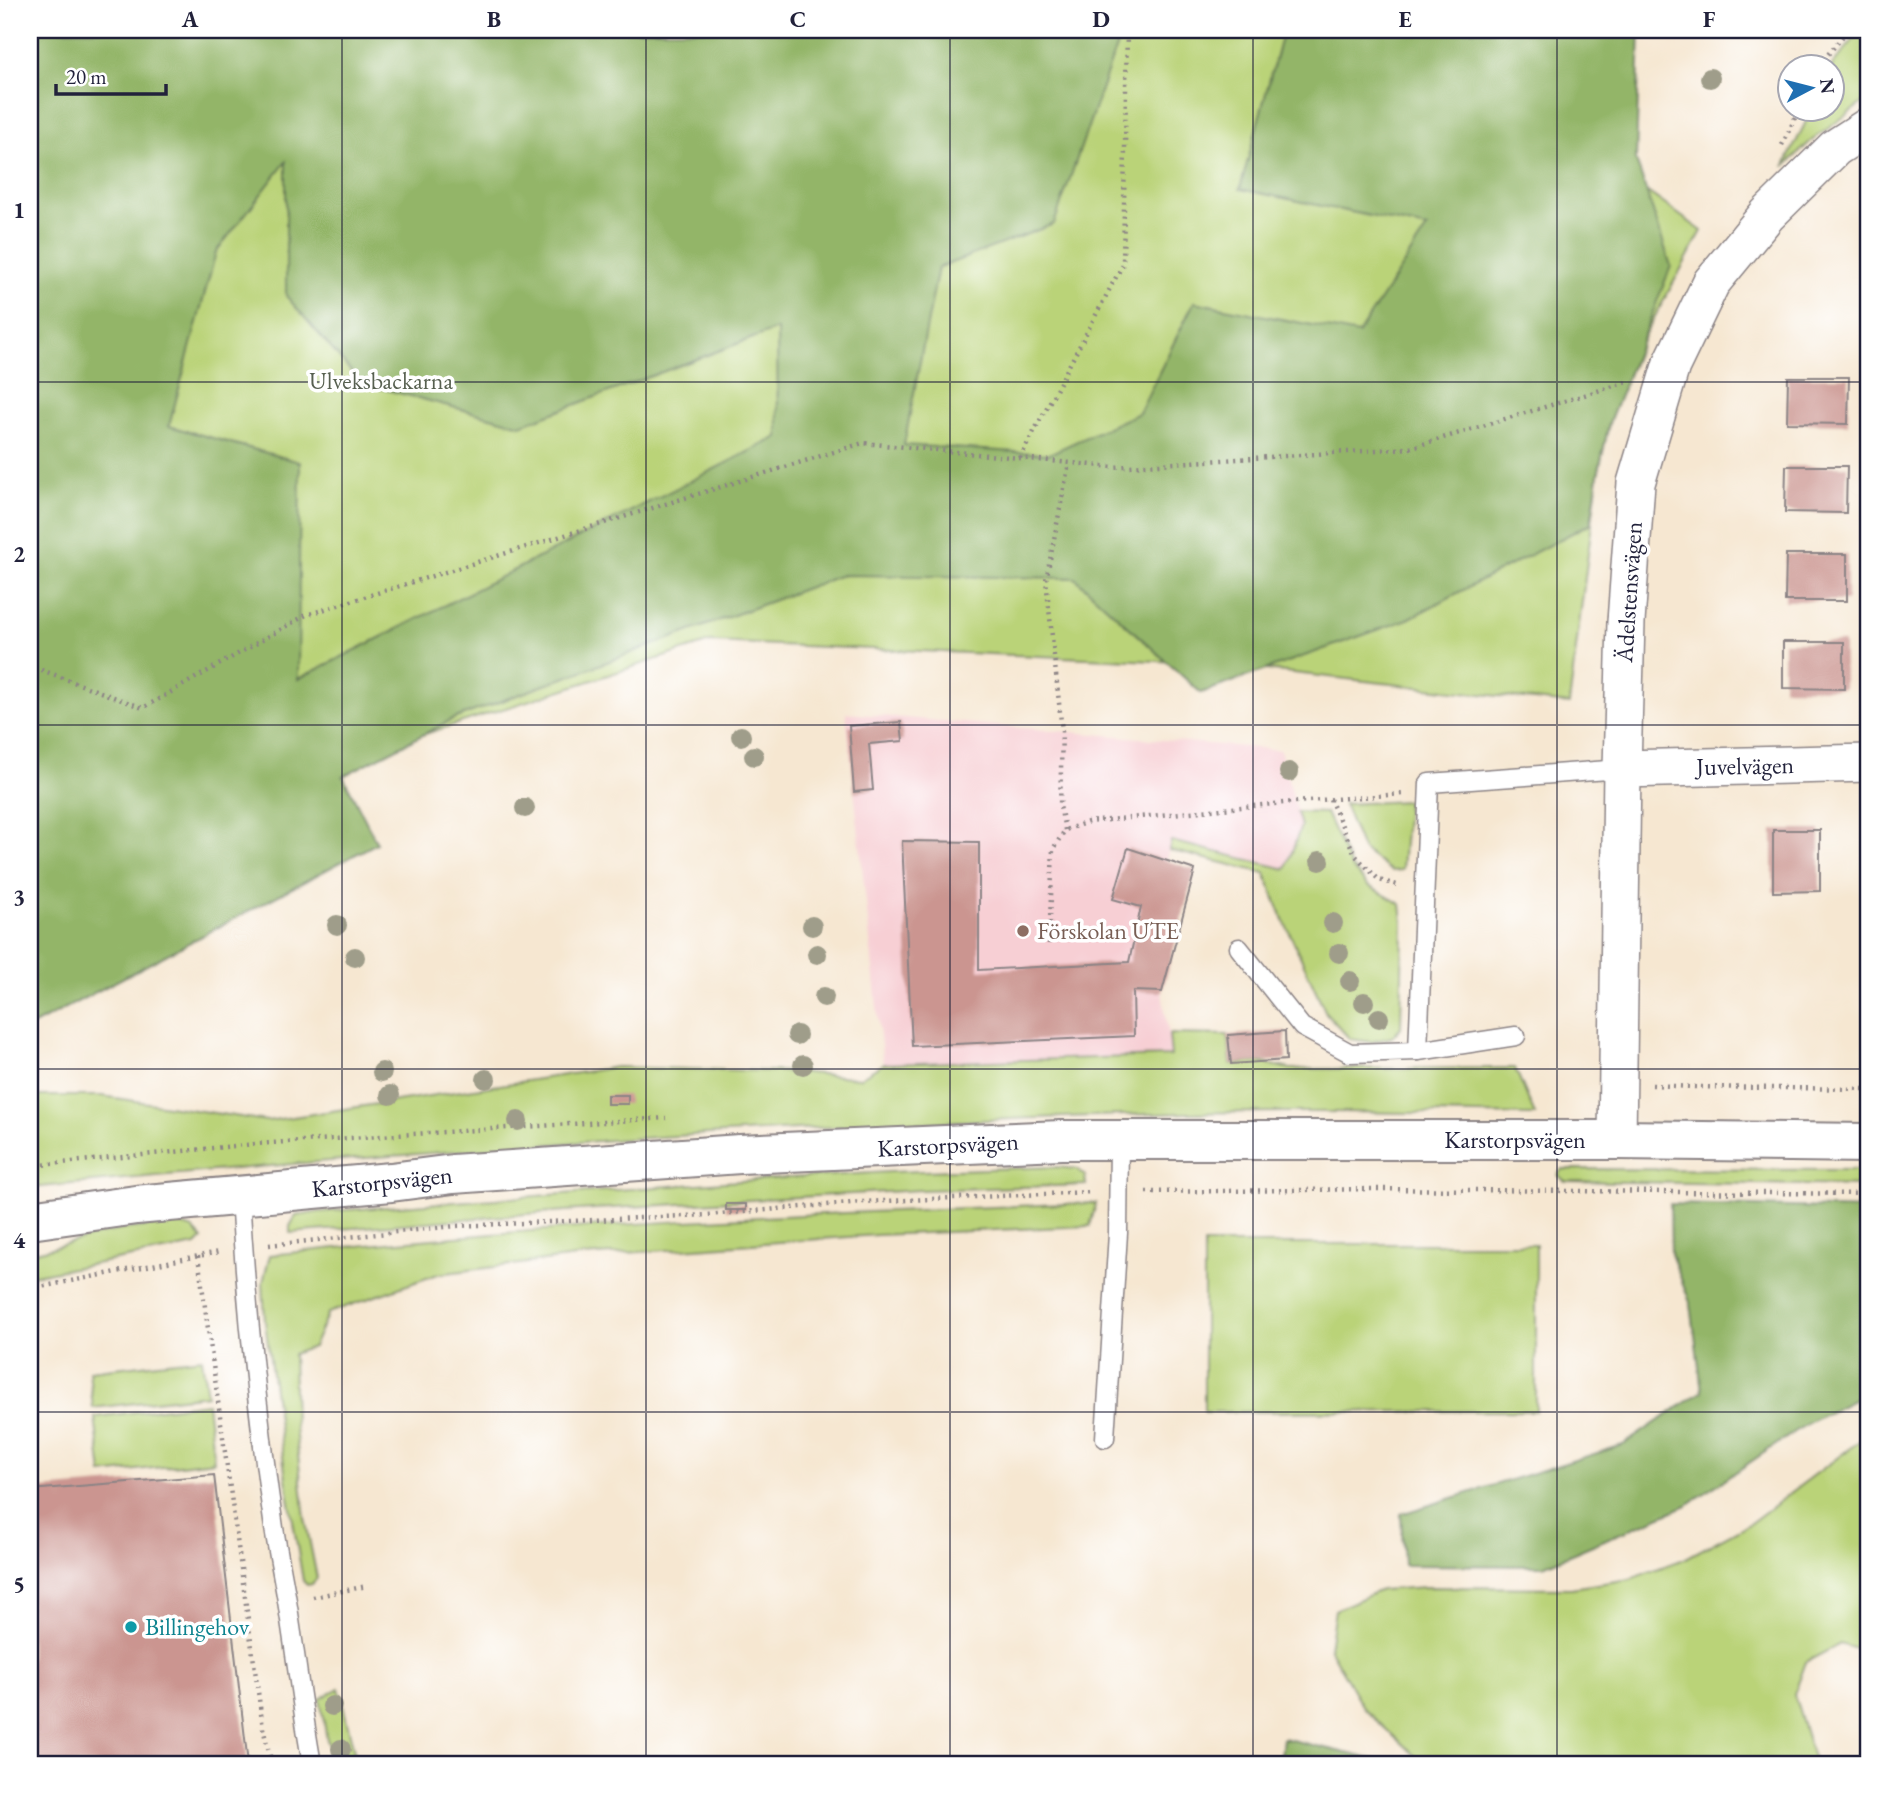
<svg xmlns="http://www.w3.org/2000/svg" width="1899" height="1794" font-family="'EB Garamond',serif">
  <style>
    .built { fill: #f7cfd4 }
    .green { fill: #bad378; stroke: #6e7a5a; stroke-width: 2 }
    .forest { fill: #93b568; stroke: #5a6c52; stroke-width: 2; fill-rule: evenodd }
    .building { fill: #cb9590 }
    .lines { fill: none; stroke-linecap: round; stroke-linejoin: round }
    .lane-casing { stroke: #8c8486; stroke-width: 21 }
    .street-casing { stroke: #8c8486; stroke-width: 40 }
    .secondary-casing { stroke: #8c8486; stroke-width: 42 }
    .path { stroke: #8c8486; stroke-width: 4.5; stroke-dasharray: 2 5; stroke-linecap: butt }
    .lane { stroke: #fff; stroke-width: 18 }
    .street { stroke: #fff; stroke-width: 37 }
    .secondary { stroke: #fff; stroke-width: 38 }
    .tree { fill: #9f9d8a }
    .grid { fill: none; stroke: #22223b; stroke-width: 2; stroke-opacity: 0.55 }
    .education-dot { fill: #8d6e63; stroke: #fff; stroke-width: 2.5 }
    .culture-dot { fill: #0f9aa8; stroke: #fff; stroke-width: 2.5 }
    .labels { text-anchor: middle; stroke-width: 7; stroke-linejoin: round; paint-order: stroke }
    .park-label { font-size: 24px; fill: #576050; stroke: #fff }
    .street-label { font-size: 24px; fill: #22223b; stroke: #fff }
    .education-label { font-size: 24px; fill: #785e54; stroke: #fff; text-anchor: start }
    .culture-label { font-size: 24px; fill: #0d838f; stroke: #fff; text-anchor: start }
    .neatline { fill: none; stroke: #22223b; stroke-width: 2.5 }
    .grid-label { font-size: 23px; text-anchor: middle; font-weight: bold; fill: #22223b }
  </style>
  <rect width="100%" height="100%" fill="#fff"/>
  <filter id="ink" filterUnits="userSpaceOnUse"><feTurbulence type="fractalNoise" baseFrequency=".0143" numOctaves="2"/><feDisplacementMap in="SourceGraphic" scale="14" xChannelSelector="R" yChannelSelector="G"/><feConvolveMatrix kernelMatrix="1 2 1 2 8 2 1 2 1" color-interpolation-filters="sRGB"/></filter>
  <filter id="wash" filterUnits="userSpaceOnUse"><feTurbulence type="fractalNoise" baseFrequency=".00686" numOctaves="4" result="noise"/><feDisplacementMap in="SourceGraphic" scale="28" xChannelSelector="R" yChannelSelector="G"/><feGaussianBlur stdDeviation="1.57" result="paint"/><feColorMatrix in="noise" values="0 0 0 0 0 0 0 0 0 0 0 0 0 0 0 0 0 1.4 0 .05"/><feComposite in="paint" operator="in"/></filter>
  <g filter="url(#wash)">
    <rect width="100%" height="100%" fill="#f6e7d1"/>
    <polygon class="built" points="846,713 1280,750 1301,826 1286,869 1171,842 1166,860 1195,870 1162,992 1172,1056 883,1064"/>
    <g class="green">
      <polygon points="30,30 1491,30 1575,140 1702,231 1644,336 1609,423 1598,475 1569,704 1204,663 710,642 379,749 60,912"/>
      <polygon points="1861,30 1869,30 1869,98 1810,142 1784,167 1812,109 1832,108 1832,66"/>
      <polygon points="1407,801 1402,870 1391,871 1362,849 1344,804"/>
      <polygon points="1297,812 1326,813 1351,867 1367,885 1401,904 1403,922 1401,1027 1392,1037 1371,1042 1350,1039 1326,1013 1281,914 1265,873 1169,850 1171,841 1286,869 1301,826"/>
      <path d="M1169,1034L1228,1035L1231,1064L1259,1062L1290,1069L1515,1068L1535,1115C1409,1113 1282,1110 1156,1114C779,1125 405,1151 30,1188V1096H102L267,1121L616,1067L800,1072L860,1078L883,1064L1171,1056Z"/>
      <polygon points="1056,1167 1077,1169 1085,1176 1086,1185 920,1190 578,1210 290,1233 290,1226 296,1216 319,1212 724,1182 889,1172"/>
      <polygon points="1562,1169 1869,1170 1869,1186 1565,1181 1558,1175"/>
      <path d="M1096,1203L1090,1226L877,1235L584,1256L438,1274L328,1313L313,1347L293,1354L295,1427L305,1518L317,1578L312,1584L307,1585L303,1581L286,1479L265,1322L263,1282L270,1255C544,1224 821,1213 1096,1203Z"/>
      <path d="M179,1224L193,1229L202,1239L196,1245L30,1276V1253C57,1248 82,1238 109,1232C132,1227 156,1225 179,1224Z"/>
      <polygon points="1204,1244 1536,1244 1536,1411 1204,1412"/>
      <polygon points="202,1358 207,1395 93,1408 89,1371"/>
      <polygon points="207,1403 214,1461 102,1474 95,1417"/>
      <polygon points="1869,1434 1869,1653 1840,1644 1806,1662 1794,1695 1815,1764 1424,1764 1364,1709 1329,1648 1335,1610 1381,1590 1426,1587 1571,1588 1630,1579 1686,1558 1749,1524"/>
      <polygon points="339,1688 357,1764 334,1764 327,1740 320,1699"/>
    </g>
    <g class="forest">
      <path d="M30,30H1122L1054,224L938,268L904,445L1049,454L1139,413L1194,302L1358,334L1427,228L1240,189L1283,30H1640L1636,160L1671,266L1609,423L1598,475L1591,523L1408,619L1201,693L1075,578L842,575L453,719L343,776L377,843L30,1027ZM286,162V296L361,383L521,425L777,329L778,437L298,679L300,462L169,426L216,252Z"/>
      <polygon points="1670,1204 1869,1209 1869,1392 1808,1423 1687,1505 1543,1566 1404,1565 1401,1514 1623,1445 1702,1391 1691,1304 1671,1254"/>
      <polygon points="1283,1738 1392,1764 1280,1764"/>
    </g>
    <g id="blocks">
      <g class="building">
        <polygon points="1788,377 1849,377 1848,424 1787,423"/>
        <polygon points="1786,466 1847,466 1846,513 1785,512"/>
        <polygon points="1786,554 1847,554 1847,601 1785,601"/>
        <polygon points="1783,642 1844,642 1844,689 1783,688"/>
        <polygon points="901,722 903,741 869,744 873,790 854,792 849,726"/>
        <polygon points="1773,830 1820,830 1820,891 1773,892"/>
        <polygon points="1864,830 1869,830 1869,891 1865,891"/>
        <polygon points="902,841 979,842 979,970 1129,962 1141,907 1113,899 1128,848 1195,870 1162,992 1133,991 1134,1036 912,1046"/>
        <polygon points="1285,1031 1286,1060 1231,1064 1228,1035"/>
        <rect x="607" y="1095" width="21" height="9"/>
        <rect x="726" y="1204" width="20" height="6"/>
        <polygon points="214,1475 248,1764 30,1764 30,1490"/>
      </g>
    </g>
  </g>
  <g filter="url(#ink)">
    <use href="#blocks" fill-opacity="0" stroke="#8c8486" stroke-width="2"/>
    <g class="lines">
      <g class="lane-casing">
        <g id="lane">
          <polyline points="1239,948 1302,1027 1350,1053 1418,1051 1516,1036"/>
          <polyline points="1418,1051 1429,783 1622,769"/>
          <path d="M240,1195C246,1306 258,1418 274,1528C278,1553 283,1577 287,1601C296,1656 302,1710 312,1764"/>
          <polyline points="1105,1438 1118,1233 1119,1141"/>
        </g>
      </g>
      <g class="street-casing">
        <g id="street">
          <polyline points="1622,769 1869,763"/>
          <polyline points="1617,1140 1622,769 1626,622 1636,483 1671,366 1711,283 1767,215 1835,148 1869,126"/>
        </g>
      </g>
      <g class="secondary-casing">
        <polyline id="secondary" points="30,1220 136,1205 391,1182 453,1174 740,1154 1061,1140 1617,1140 1869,1143"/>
      </g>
      <g class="path">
        <polyline points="1821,66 1825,58 1848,30"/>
        <polyline points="1782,145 1800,108"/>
        <polyline points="1020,458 1123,264 1127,30"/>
        <polyline points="30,663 31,666 143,708 306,615 863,443 1113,467 1410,448 1627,382"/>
        <polyline points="1330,799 1355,855 1379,880 1397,885"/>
        <polyline points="1065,830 1060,806 1062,731 1046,580 1069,463"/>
        <polyline points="1049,944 1053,849 1065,830 1088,822 1294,802 1403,794"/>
        <polyline points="1652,1085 1694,1087 1869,1089"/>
        <polyline points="30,1166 255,1144 666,1118"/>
        <polyline points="1146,1192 1374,1189 1869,1194"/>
        <polyline points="269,1245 456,1226 707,1215 862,1202 1091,1192"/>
        <polyline points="198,1256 263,1728 272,1764"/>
        <polyline points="30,1289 219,1252"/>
        <polyline points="313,1597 367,1586"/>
        <polyline points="935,1755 938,1764"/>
      </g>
      <use href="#lane" class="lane"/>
      <use href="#street" class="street"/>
      <use href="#secondary" class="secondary"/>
    </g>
    <g class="tree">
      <circle cx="1710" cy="78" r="10"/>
      <circle cx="741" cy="736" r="10"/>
      <circle cx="754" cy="756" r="10"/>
      <circle cx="1289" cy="772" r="10"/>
      <circle cx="525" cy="808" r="10"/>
      <circle cx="1320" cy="861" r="10"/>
      <circle cx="1333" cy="923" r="10"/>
      <circle cx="337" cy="925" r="10"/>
      <circle cx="812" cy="926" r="10"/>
      <circle cx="1339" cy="953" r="10"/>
      <circle cx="817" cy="954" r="10"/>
      <circle cx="355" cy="957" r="10"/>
      <circle cx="1350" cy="981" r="10"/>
      <circle cx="824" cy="997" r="10"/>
      <circle cx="1364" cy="1002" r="10"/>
      <circle cx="1379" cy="1018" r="10"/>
      <circle cx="797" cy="1035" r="10"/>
      <circle cx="803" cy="1065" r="10"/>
      <circle cx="382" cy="1072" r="10"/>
      <circle cx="486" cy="1079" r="10"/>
      <circle cx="390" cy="1095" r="10"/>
      <circle cx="518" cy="1121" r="10"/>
      <circle cx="332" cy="1706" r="10"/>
      <circle cx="341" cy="1749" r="10"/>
    </g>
  </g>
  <path class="grid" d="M342,30V1764M646,30V1764M950,30V1764M1253,30V1764M1557,30V1764M30,382H1869M30,725H1869M30,1069H1869M30,1412H1869"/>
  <circle class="education-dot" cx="1023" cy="931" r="7"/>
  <circle class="culture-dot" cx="131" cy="1627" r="7"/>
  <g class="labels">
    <g class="park-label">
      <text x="381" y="389">Ulveksbackarna</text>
    </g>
    <g class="street-label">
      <text transform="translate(1629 592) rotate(-86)" y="8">Ädelstensvägen</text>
      <text transform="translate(1745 766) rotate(-1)" y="8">Juvelvägen</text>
      <text x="1515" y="1148">Karstorpsvägen</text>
      <text transform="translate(948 1145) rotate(-3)" y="8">Karstorpsvägen</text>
      <text transform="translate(382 1182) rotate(-6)" y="8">Karstorpsvägen</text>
    </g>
    <g class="education-label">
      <text x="1037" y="939">Förskolan UTE</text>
    </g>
    <g class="culture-label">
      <text x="145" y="1635">Billingehov</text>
    </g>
  </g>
  <rect width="1899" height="1794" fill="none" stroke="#fff" stroke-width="77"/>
  <g transform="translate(1811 88) rotate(83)"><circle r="33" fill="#ffffff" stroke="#a7a7b1" stroke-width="2"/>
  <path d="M0-5L12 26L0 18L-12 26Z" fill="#1f6fb2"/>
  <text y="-10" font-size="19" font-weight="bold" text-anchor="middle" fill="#22223b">N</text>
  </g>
  <path d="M56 84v10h110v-10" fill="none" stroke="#22223b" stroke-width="3.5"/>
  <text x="66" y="84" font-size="21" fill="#22223b" stroke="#ffffff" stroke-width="5" paint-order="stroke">20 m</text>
  <rect x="38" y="38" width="1822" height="1718" class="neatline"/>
  <g class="grid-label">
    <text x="190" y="27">A</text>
    <text x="494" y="27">B</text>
    <text x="798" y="27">C</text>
    <text x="1101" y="27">D</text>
    <text x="1405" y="27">E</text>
    <text x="1709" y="27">F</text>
    <text x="19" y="218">1</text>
    <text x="19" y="562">2</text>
    <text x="19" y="905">3</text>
    <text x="19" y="1248">4</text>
    <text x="19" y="1592">5</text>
  </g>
</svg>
